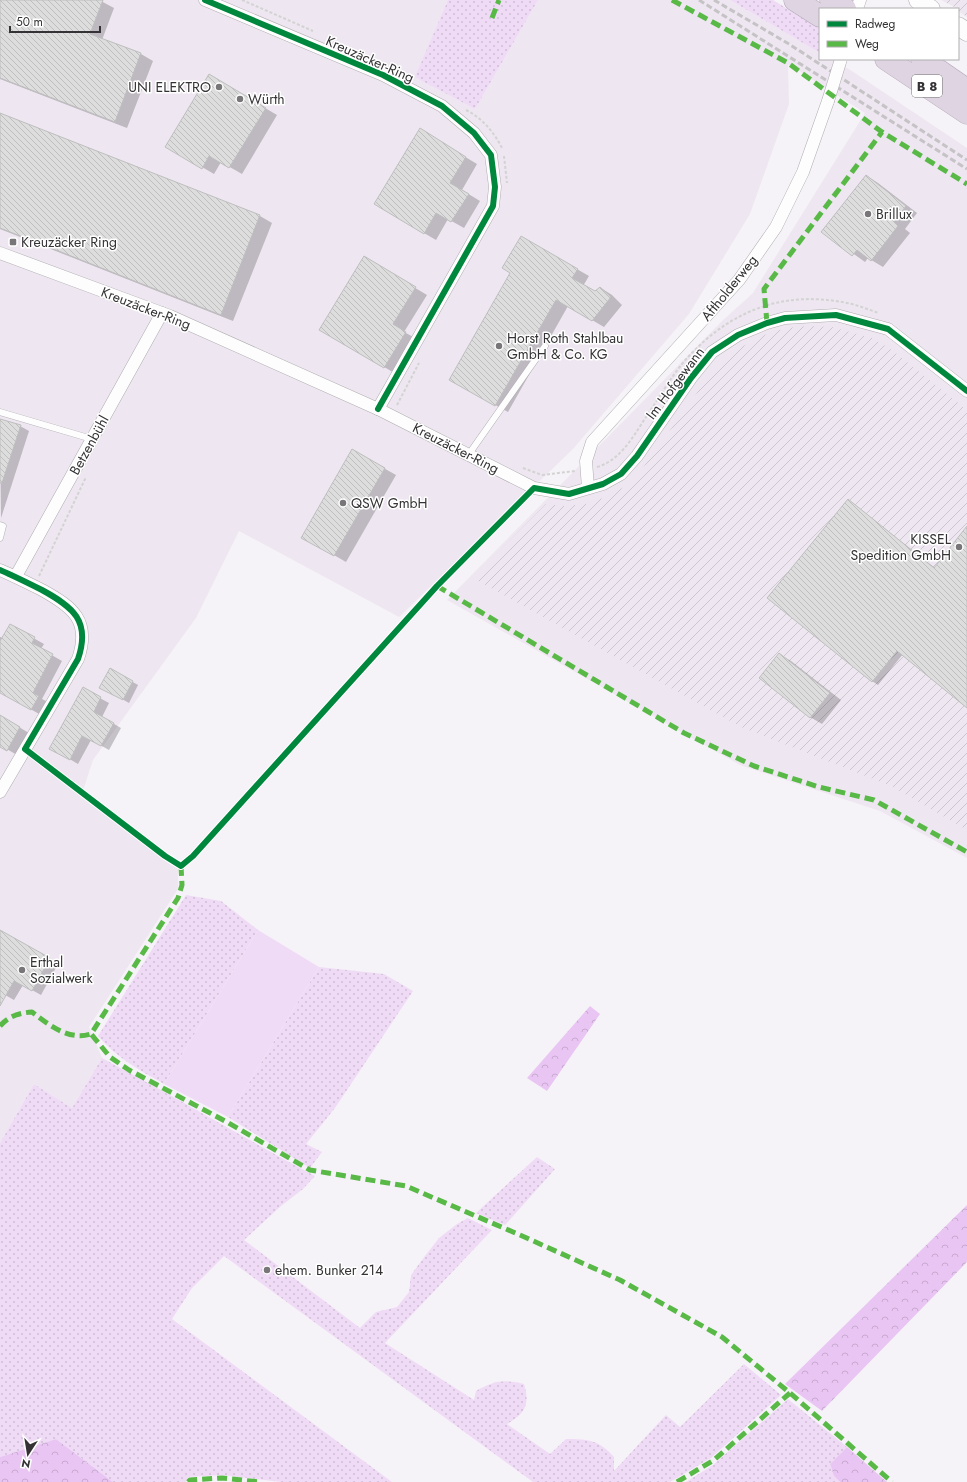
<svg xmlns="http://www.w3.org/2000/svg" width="967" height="1482" font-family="Jost,sans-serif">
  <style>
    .built { fill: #eee6f0 }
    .industrial { fill: url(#industrial-furrows) }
    .grass { fill: url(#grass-dots) }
    .forest { fill: url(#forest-crowns) }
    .pitch { fill: #f0dbf6 }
    .shadow { fill: #0003 }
    .building { fill: url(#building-back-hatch); stroke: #bebebe }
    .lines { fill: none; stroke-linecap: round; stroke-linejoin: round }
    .lane-casing { stroke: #afadb0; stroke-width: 7 }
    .street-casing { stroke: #afadb0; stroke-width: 13 }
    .secondary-casing { stroke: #afadb0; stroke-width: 19 }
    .highway-casing { stroke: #b3a7b7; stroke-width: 23 }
    .path { stroke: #d3d3d3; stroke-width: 2; stroke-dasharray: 3 2; stroke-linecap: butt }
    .lane { stroke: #fefdfe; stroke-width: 6 }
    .street { stroke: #fefdfe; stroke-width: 12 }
    .secondary { stroke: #fefdfe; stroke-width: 18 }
    .highway { stroke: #dfd4e1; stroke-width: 22 }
    .rail { stroke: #c5c3c5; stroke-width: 3; stroke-dasharray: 6 3; stroke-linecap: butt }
    .street-bridge-casing { stroke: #afadb0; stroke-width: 13; stroke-linecap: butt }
    .street-bridge { stroke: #fefdfe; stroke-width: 12 }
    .quiet { stroke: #58b947; stroke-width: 5; stroke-dasharray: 10 5; stroke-linecap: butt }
    .cycleway-casing { stroke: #fff; stroke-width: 8 }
    .cycleway { stroke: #00873e; stroke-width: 6 }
    .poi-dot { fill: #787679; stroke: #fff; stroke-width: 1.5 }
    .labels { text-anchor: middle; stroke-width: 3; stroke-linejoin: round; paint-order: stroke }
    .shield { fill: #fff; stroke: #717071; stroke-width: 1 }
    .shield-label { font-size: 13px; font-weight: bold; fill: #343234 }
    .street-label { font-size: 14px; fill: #343234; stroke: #fff }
    .poi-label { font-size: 14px; fill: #343234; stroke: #fff; text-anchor: start }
  </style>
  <defs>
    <pattern id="industrial-furrows" width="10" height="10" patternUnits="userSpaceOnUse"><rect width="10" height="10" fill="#eee6f0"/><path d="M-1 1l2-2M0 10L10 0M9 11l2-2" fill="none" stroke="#cdc6ce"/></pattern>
    <pattern id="grass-dots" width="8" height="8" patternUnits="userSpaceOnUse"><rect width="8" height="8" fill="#f0dbf6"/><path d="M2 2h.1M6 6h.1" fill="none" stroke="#cebcd4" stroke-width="1.8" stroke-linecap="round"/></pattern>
    <pattern id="forest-crowns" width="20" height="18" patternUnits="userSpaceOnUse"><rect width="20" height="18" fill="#e9c5f3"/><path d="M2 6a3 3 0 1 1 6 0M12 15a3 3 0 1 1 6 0" fill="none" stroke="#c8aad1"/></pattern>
    <pattern id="building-back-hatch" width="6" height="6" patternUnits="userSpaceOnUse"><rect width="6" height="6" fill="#deddde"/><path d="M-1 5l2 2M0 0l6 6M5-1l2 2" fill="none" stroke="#bfbebf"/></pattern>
  </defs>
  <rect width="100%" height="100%" fill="#f6f3f8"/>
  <polygon class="built" points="0,0 448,0 416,77 475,109 538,0 730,0 820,53 820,59 831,59 852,71 967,148 967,858 880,811 740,765 447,600 722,321 753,293 865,113 788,64 789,104 750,214 689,314 573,449 399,617 239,531 196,618 93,760 81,797 178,869 178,889 89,1027 102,1058 72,1108 34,1084 0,1143"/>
  <g class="industrial">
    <polygon points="941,0 967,0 967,17 958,11 958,9"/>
    <polygon points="807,326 832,327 872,338 892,350 967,410 967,830 891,786 741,727 473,578 546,504 564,506 586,504 606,497 624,487 637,476 707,379 732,353 752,341 769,333 787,328"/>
  </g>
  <g class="grass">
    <polygon points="448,0 538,0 475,109 415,77"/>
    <polygon points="730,0 773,0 820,29 820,53"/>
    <path d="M186,895L221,901L258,930L164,1084C136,1068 120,1060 98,1036Z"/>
    <polygon points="319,967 384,974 413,991 335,1108 306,1144 322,1152 310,1168 228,1117"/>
    <path d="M102,1058C174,1096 244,1138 315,1176L303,1189L281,1206L244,1240L360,1328L376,1312L397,1307L409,1292L411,1275L425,1256L439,1238L457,1224L468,1218L492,1230L385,1343L474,1400L476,1391C494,1381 503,1379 524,1384C530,1404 526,1413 507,1424L550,1454L566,1439C588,1439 599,1440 614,1457V1471L666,1415L680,1427L744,1364L781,1395L711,1458L670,1482H533L224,1256L192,1288L172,1319L392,1482H281L222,1475L189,1477L185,1482H113L56,1439L0,1457V1143L34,1084L72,1108Z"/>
    <polygon points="537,1157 555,1169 505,1225 476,1213"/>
    <polygon points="788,1399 847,1447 830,1464 834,1476 840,1482 686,1482 713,1465"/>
  </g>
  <g class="forest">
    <polygon points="590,1006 600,1014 547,1091 527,1078"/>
    <polygon points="967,1205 967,1262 822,1411 785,1384"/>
    <polygon points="56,1439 113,1482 0,1482 0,1457"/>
    <polygon points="847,1447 887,1482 840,1482 834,1476 830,1464"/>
  </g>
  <polygon class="pitch" points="258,930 319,967 228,1117 164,1084"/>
  <g class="shadow">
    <polygon points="0,0 99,0 114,8 102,40 141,54 153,61 127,128 0,79"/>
    <polygon points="209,75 277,115 242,174 221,162 214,174 166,146"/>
    <polygon points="0,114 260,216 272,223 233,321 0,229"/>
    <polygon points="432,137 477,164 462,190 480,201 464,228 448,219 436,240 424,233"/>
    <polygon points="867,176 878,183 917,213 905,229 910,233 883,267 868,258 865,262 823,232"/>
    <polygon points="521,237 589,276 583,286 595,293 601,288 612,295 622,305 604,327 568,306 508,412 450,380 511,273"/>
    <polygon points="375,264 427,295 404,332 417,339 396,374 320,329"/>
    <polygon points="0,420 20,426 29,431 1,518"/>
    <polygon points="353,451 396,475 346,562 303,537"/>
    <polygon points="848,500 935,568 967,528 967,706 903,654 878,685 872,681"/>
    <polygon points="10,625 44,644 41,649 62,661 42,699 48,702 41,715 0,692 0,637 3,638"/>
    <polygon points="779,654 791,661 841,700 822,724 810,717"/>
    <polygon points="110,669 138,685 129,703 101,687"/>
    <polygon points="83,689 109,703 102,717 121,728 109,750 91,740 78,764 51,748"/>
    <polygon points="0,716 29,733 17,755 0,745"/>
    <polygon points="0,931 58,964 41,995 23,985 14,1000 0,992"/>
  </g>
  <g class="building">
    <polygon points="0,0 103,0 90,34 141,53 115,122 0,78"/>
    <polygon points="209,74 266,108 229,168 209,156 202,169 165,147"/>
    <polygon points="0,113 260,215 221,315 0,228"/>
    <polygon points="420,128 466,157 450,183 469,194 451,222 436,213 424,234 374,204"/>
    <polygon points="866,175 906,206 894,222 898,226 871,261 857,250 852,256 821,232"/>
    <polygon points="521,236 578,269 572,278 595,291 600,287 611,297 592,321 556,300 495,406 449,380 510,273 502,268"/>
    <polygon points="364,256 416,287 393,324 406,332 384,368 319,330"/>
    <polygon points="0,419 21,425 2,483 0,483"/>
    <polygon points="352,449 385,468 334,556 301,538"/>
    <polygon points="848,499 934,568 967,526 967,708 897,651 872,682 767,598"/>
    <polygon points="10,624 35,637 32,643 53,654 33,693 39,696 31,710 0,693 0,641"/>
    <polygon points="779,653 830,693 810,718 759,678"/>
    <polygon points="110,668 133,681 123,700 99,688"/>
    <polygon points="83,687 101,697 94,712 114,723 101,746 82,736 70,760 49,749"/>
    <polygon points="0,715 20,727 7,751 0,747"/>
    <polygon points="0,930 50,958 32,991 14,981 0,1006"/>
  </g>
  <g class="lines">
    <g class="lane-casing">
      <g id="lane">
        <polyline points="0,412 92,439"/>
        <polyline points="469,454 545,346"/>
        <polyline points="0,525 3,526 0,538"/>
      </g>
    </g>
    <g class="street-casing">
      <g id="street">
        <polyline points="205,0 383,75 442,106 474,133 491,155 495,187 493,206 378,409"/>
        <polyline points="857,9 860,0"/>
        <polyline points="0,253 170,316 378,409 534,488 569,494 603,484 621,474 637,456 691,378 712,352 738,335 767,323 785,318 836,315 888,329 967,391"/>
        <polyline points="588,488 586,461 592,442 739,280 776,227 803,172 828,101"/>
        <path d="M0,570C14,576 28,583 42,590C73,607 91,621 78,659L0,792"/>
        <polyline points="16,576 162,313"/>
      </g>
    </g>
    <g class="secondary-casing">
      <g id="secondary">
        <polyline points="918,0 931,9"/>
        <polyline points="958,26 967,32"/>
      </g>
    </g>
    <g class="highway-casing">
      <g id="highway">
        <polyline points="795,0 820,16"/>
        <polyline points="831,0 845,9"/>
        <polyline points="886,59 967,113"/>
        <polyline points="922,59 967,90"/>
      </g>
    </g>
    <g class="path">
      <polyline points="242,0 313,31"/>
      <path d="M466,110C482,118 494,132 502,148"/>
      <polyline points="504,156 507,183"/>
      <polyline points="397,405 419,363"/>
      <path d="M597,467C622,460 635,433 648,414C661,395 673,373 689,356C732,310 784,290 847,303C858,305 869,310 879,313"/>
      <polyline points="523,468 542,475"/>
      <polyline points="542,475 575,471"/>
      <polyline points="39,576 86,477"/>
    </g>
    <use href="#lane" class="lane"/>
    <use href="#street" class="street"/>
    <use href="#secondary" class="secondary"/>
    <use href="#highway" class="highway"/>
    <g class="rail">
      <polyline points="699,0 967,169"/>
      <polyline points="714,0 789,44 967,160"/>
    </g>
    <g class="street-bridge-casing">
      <polyline id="street-bridge" points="828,101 841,59"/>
    </g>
    <use href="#street-bridge" class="street-bridge"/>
    <g class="quiet">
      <polyline points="672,0 788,63 882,132 967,184"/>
      <polyline points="492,18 499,0"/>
      <polyline points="767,323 764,289 882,132"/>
      <polyline points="437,586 684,733 754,766 819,787 874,800 967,852"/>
      <polyline points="181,866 182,885 178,898 91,1034 110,1057 129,1070 225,1121 310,1170 406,1186 520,1235 620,1280 722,1337 790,1393 892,1482"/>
      <path d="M0,1026C9,1016 19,1013 32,1012C49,1025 69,1041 91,1034"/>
      <polyline points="188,1482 190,1480 222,1478 260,1482"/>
      <polyline points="677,1482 714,1460 790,1393"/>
    </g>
    <g class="cycleway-casing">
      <g id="cycleway">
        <polyline points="205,0 383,75 442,106 474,133 491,155 495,187 493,206 378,409"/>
        <path d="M0,570C14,576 28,583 42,590C73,607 91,621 78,659L25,749L165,856L181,866L193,856L437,586L534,488L569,494L603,484L621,474L637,456L691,378L712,352L738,335L767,323L785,318L836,315L888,329L967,391"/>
      </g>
    </g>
    <use href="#cycleway" class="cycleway"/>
  </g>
  <g class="poi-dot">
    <circle cx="219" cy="87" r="4"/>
    <circle cx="240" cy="99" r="4"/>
    <circle cx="868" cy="214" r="4"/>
    <rect x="9" y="238" width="8" height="8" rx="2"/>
    <circle cx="499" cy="346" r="4"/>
    <circle cx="343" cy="503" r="4"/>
    <circle cx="959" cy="547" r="4"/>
    <circle cx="22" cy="970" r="4"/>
    <circle cx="267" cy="1270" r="4"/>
  </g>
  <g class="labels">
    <rect class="shield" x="912" y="75" width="30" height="22" rx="3"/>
    <g class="shield-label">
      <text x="927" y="91">B 8</text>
    </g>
    <g class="street-label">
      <text transform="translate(370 59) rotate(24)" y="5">Kreuzäcker-Ring</text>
      <text transform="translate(729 288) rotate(-51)" y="5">Aftholderweg</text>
      <text transform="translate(146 308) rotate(21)" y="5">Kreuzäcker-Ring</text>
      <text transform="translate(675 383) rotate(-53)" y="5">Im Hofgewann</text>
      <text transform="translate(89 445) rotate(-61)" y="5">Betzenbühl</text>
      <text transform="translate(456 448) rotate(27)" y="5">Kreuzäcker-Ring</text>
    </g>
    <g class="poi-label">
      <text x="211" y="92" text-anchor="end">UNI ELEKTRO</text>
      <text x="248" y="104">Würth</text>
      <text x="876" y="219">Brillux</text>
      <text x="21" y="247">Kreuzäcker Ring</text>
      <text x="507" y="343">Horst Roth Stahlbau<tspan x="507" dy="16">GmbH &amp; Co. KG</tspan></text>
      <text x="351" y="508">QSW GmbH</text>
      <text x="951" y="544" text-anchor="end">KISSEL<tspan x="951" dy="16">Spedition GmbH</tspan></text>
      <text x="30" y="967">Erthal<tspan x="30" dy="16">Sozialwerk</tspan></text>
      <text x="275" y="1275">ehem. Bunker 214</text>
    </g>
  </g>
  <rect x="819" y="8" width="140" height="52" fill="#ffffff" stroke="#aeadae"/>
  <rect x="827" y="21" width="20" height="6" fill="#00873e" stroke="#aeadae"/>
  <text x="855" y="28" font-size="12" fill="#343234">Radweg</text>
  <rect x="827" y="41" width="20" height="6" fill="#58b947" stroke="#aeadae"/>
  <text x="855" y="48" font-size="12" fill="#343234">Weg</text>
  <g transform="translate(28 1454) rotate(192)" stroke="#ffffff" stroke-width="3" paint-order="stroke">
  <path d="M0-3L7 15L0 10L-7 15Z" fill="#343234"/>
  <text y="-6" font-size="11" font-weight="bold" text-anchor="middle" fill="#343234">N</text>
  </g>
  <path d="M10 26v6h90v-6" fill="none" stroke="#343234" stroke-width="2"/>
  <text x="16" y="26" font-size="12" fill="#343234" stroke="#ffffff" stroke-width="3" paint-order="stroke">50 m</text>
</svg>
